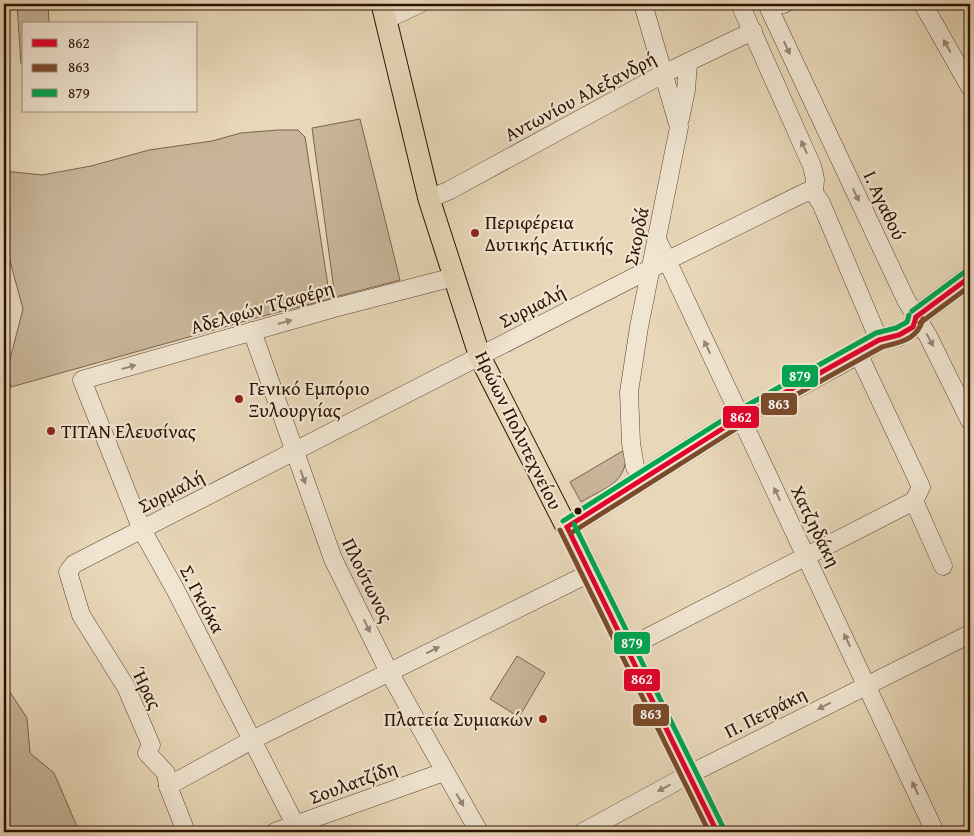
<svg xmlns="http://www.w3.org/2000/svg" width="974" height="836" font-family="'Gentium Book Plus',serif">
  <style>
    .green { fill: #c8b599; stroke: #7a634e }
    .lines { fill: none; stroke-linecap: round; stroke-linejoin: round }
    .minor-casing { stroke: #5b4230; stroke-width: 19 }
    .major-casing { stroke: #2c1102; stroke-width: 23 }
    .minor { stroke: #f0e5d1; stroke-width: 18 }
    .major { stroke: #e8d7b8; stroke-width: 21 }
    .bus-1-casing { stroke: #f0e5d1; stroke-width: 9 }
    .bus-2-casing { stroke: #f0e5d1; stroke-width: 9 }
    .bus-3-casing { stroke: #f0e5d1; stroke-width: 9 }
    .bus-1 { stroke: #e4002b; stroke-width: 5 }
    .bus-2 { stroke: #7a4b2a; stroke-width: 5 }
    .bus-3 { stroke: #00a651; stroke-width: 5 }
    .oneway { fill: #988674 }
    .poi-dot { fill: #8f2418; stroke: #f0e5d1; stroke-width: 2 }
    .bus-dot { fill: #2c1102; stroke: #f0e5d1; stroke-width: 2 }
    .labels { text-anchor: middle; stroke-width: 4.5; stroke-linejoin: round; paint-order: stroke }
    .street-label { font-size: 19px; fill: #2c1102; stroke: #f0e5d1 }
    .poi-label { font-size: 19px; fill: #2c1102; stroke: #f0e5d1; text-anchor: start }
    .line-badge { stroke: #f0e5d1; stroke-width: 2 }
    .badge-label { font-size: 14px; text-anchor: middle; font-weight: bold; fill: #fff }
  </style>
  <rect width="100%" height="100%" fill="#e8d7b8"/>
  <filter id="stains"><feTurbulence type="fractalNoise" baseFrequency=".004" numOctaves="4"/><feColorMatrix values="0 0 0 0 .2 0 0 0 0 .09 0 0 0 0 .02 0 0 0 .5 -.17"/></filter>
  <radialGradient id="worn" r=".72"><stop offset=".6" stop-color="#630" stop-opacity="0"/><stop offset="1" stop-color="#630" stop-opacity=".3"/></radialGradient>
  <g class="green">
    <polygon points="17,4 48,4 49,24 24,24 24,64 21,64"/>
    <polygon points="360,119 400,280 335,297 312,128"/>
    <polygon points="278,130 298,130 305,137 330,299 267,315 11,387 7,371 23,309 4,239 4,171 42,175 91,166 149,150 212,141 241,133"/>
    <path d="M626,449C628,484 607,486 581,502L570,482Z"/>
    <polygon points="517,656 545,673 519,717 490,699"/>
    <polygon points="4,683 27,718 30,753 54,773 76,824 82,832 4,832"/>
  </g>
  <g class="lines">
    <g class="minor-casing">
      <g id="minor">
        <polyline points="740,4 812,166 815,179 814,193"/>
        <polyline points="767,4 906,300 928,336 970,421"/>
        <polyline points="781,4 784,4"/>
        <polyline points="923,4 970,87"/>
        <polyline points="385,20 419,4"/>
        <polyline points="680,119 686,90 688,63"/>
        <polyline points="429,199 450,190 663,74 753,31"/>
        <polyline points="657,239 935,832"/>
        <polyline points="252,331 333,559 389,672 479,832"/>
        <polyline points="858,353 921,487 914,501 943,566"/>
        <polyline points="642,479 635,467 631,443 629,392 639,327 679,127 643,4"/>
        <polyline points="627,648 914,501"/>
        <polyline points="168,786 252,740 590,573"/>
        <polyline points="186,832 168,786 166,773 147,753 151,745 126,687 81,615 68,572 74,564 650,269 806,192 814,193 821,203 879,340"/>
        <polyline points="275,832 444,772"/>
        <polyline points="299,832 175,589 142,530 82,380 334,308 454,277"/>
        <polyline points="583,832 688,775 968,635"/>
      </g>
    </g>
    <g class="major-casing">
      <g id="major">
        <polyline points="382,4 429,199 480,357 590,573 717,832"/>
        <polyline points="567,527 741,417 858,353 879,340 899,335 913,327 916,317 970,277"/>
      </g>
    </g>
    <use href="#minor" class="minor"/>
    <use href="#major" class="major"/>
    <g class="bus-1-casing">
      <g id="bus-1">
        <polyline points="916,317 970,277"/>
        <polyline points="567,527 741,417 879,340 899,335 913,327 916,317"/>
        <polyline points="567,527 717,832"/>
      </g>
    </g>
    <g class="bus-2-casing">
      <g id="bus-2">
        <polyline points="920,323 970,286"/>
        <polyline points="560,530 709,832"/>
        <path d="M571,533L745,423L882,347C901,342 917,340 923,319"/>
      </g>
    </g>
    <g class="bus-3-casing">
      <g id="bus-3">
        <polyline points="912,311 966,271"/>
        <polyline points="563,521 737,411 876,333 896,328 907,322 909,315"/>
        <polyline points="574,524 724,829"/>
      </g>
    </g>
    <use href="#bus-1" class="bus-1"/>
    <use href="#bus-2" class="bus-2"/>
    <use href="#bus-3" class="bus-3"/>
  </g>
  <defs><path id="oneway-solid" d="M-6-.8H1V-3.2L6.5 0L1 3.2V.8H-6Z" transform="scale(1.25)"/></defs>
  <g class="oneway">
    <use href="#oneway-solid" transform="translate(947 46) rotate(-119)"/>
    <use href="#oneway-solid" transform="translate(787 48) rotate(65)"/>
    <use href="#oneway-solid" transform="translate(804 147) rotate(-114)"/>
    <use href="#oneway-solid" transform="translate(856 195) rotate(65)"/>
    <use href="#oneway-solid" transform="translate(285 322) rotate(-16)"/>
    <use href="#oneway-solid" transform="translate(930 340) rotate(62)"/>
    <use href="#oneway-solid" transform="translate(707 347) rotate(-116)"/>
    <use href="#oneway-solid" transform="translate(129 367) rotate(-16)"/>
    <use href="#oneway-solid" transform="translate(303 477) rotate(70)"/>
    <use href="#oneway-solid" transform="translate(777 494) rotate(-116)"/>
    <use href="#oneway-solid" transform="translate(367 626) rotate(64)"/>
    <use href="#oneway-solid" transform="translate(847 640) rotate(-115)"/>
    <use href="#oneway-solid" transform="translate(433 650) rotate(-26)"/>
    <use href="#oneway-solid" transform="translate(824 706) rotate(153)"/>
    <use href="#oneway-solid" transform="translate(664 788) rotate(152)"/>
    <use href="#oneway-solid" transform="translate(915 788) rotate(-115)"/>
    <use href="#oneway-solid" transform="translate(460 800) rotate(60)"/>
  </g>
  <g class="poi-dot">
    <circle cx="475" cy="233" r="5"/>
    <circle cx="239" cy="399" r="5"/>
    <circle cx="51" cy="431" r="5"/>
    <circle cx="543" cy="719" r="5"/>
  </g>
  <circle class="bus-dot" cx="578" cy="511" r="4.5"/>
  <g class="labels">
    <g class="street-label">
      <text transform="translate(580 96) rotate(-28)" y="7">Αντωνίου Αλεξανδρή</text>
      <text transform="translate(885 205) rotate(65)" y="7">Ι. Αγαθού</text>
      <text transform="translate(636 236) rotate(-78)" y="7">Σκορδά</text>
      <text transform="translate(532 306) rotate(-27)" y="7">Συρμαλή</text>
      <text transform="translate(262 307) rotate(-16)" y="7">Αδελφών Τζαφέρη</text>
      <text transform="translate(519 430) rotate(64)" y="7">Ηρώων Πολυτεχνείου</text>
      <text transform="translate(171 491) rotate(-27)" y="7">Συρμαλή</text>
      <text transform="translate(816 526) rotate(64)" y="7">Χατζηδάκη</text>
      <text transform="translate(368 580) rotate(64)" y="7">Πλούτωνος</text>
      <text transform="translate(203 599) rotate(62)" y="7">Σ. Γκιόκα</text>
      <text transform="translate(147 688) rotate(64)" y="7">Ήρας</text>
      <text transform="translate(765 712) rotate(-27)" y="7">Π. Πετράκη</text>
      <text transform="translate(353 782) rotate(-20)" y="7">Σουλατζίδη</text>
    </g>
    <g class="poi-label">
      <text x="485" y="229">Περιφέρεια<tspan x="485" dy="22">Δυτικής Αττικής</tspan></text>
      <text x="249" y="395">Γενικό Εμπόριο<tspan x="249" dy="22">Ξυλουργίας</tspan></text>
      <text x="61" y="438">TITAN Ελευσίνας</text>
      <text x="533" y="726" text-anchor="end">Πλατεία Συμιακών</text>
    </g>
  </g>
  <g class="line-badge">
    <rect x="781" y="364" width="38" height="24" rx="5" fill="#00a651"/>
    <rect x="760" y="392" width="38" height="24" rx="5" fill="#7a4b2a"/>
    <rect x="722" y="405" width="38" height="24" rx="5" fill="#e4002b"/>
    <rect x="613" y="631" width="38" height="24" rx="5" fill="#00a651"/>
    <rect x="623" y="668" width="38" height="24" rx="5" fill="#e4002b"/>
    <rect x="632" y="703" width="38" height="24" rx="5" fill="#7a4b2a"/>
  </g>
  <g class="badge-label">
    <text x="800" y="381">879</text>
    <text x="779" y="409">863</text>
    <text x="741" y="422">862</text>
    <text x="632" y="648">879</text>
    <text x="642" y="684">862</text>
    <text x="651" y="719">863</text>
  </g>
  <rect width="974" height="836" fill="none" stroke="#e8d7b8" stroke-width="20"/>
  <rect x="5" y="5" width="964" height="826" fill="none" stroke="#2c1102" stroke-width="2.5"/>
  <rect x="10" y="10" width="954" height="816" fill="none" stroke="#2c1102"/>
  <rect x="22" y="22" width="175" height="90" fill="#f0e5d1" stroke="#a2907e"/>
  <rect x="32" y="39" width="25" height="8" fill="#e4002b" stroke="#a2907e"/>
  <text x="68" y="48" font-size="15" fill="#2c1102">862</text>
  <rect x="32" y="64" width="25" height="8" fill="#7a4b2a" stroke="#a2907e"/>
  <text x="68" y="72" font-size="15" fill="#2c1102">863</text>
  <rect x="32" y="89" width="25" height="8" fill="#00a651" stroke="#a2907e"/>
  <text x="68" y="98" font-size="15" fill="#2c1102">879</text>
  <rect width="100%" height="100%" filter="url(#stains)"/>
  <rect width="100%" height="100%" fill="url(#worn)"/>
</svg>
